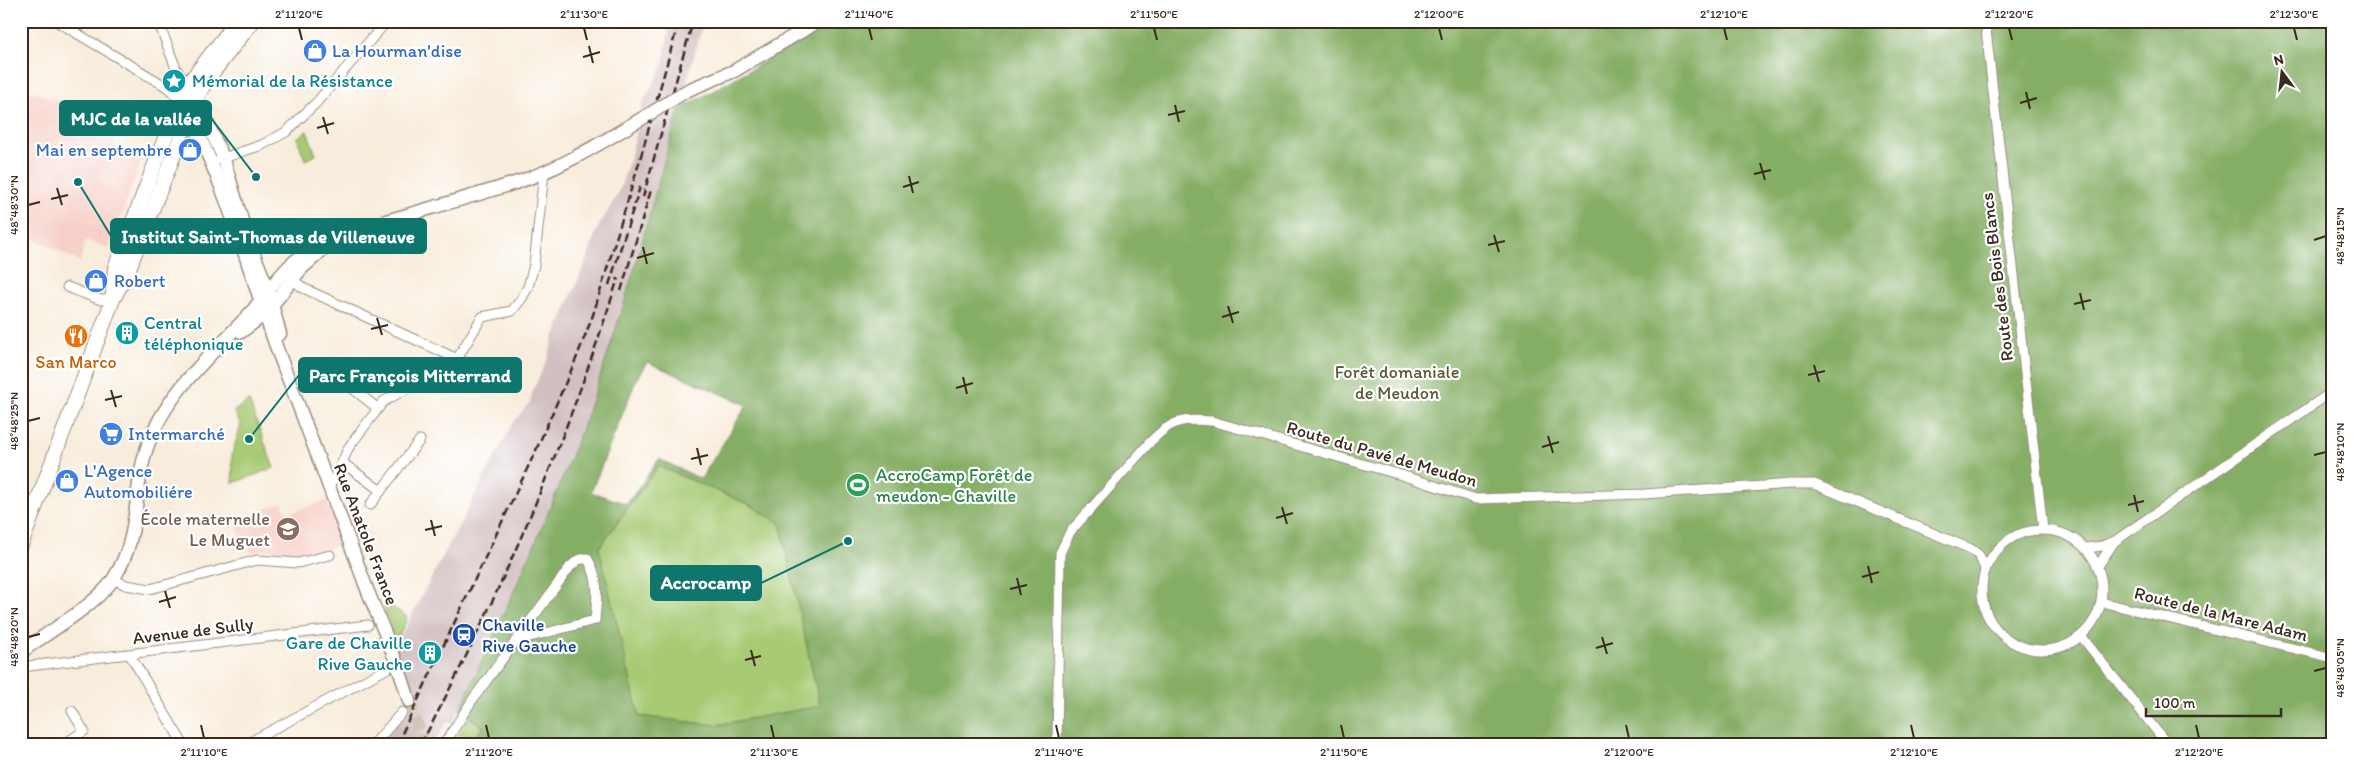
<svg xmlns="http://www.w3.org/2000/svg" width="2354" height="765" font-family="Itim,sans-serif">
  <style>
    .built { fill: #f7d1c9 }
    .industrial { fill: #d2bfc1 }
    .green { fill: #a7ca73; stroke: #717a48 }
    .forest { fill: #85ae65; stroke: #606c42; fill-rule: evenodd }
    .lines { fill: none; stroke-linecap: round; stroke-linejoin: round }
    .secondary-tunnel { stroke: #d2c6b6; stroke-width: 12; stroke-dasharray: 12 6; stroke-linecap: butt }
    .street-casing { stroke: #9a8c7d; stroke-width: 11 }
    .secondary-casing { stroke: #9a8c7d; stroke-width: 15 }
    .primary-casing { stroke: #9a8c7d; stroke-width: 16 }
    .street { stroke: #fff; stroke-width: 9 }
    .secondary { stroke: #fff; stroke-width: 12 }
    .primary { stroke: #fff; stroke-width: 14 }
    .rail { stroke: #3b2a1e; stroke-width: 2.5; stroke-dasharray: 8 4; stroke-linecap: butt }
    .secondary-bridge-casing { stroke: #9a8c7d; stroke-width: 15; stroke-linecap: butt }
    .secondary-bridge { stroke: #fff; stroke-width: 12 }
    .ticks { fill: none; stroke: #3b2a1e; stroke-width: 2 }
    .labels { text-anchor: middle; stroke-width: 4.5; stroke-linejoin: round; paint-order: stroke }
    .shop-label { font-size: 18px; fill: #366cbe; stroke: #fff; text-anchor: start }
    .culture-label { font-size: 18px; fill: #0d838f; stroke: #fff; text-anchor: start }
    .street-label { font-size: 18px; fill: #3b2a1e; stroke: #fff }
    .food-label { font-size: 18px; fill: #c56008; stroke: #fff }
    .park-label { font-size: 18px; fill: #5b5a38; stroke: #fff }
    .leisure-label { font-size: 18px; fill: #27864d; stroke: #fff; text-anchor: start }
    .education-label { font-size: 18px; fill: #785e54; stroke: #fff; text-anchor: end }
    .transit-label { font-size: 18px; fill: #164399; stroke: #fff; text-anchor: start }
    .leader { fill: none; stroke: #0f766e; stroke-width: 2 }
    .callout-dot { fill: #0f766e; stroke: #fff; stroke-width: 2 }
    .callout { fill: #0f766e; stroke: #0f766e; stroke-width: 2 }
    .callout-label { font-size: 19px; text-anchor: middle; font-weight: bold; fill: #fff }
    .neatline { fill: none; stroke: #3b2a1e; stroke-width: 2 }
    .ticks-label { font-size: 12px; text-anchor: middle; fill: #3b2a1e }
  </style>
  <rect width="100%" height="100%" fill="#fff"/>
  <filter id="ink" filterUnits="userSpaceOnUse"><feTurbulence type="fractalNoise" baseFrequency=".02" numOctaves="2"/><feDisplacementMap in="SourceGraphic" scale="10" xChannelSelector="R" yChannelSelector="G"/><feConvolveMatrix kernelMatrix="1 2 1 2 8 2 1 2 1" color-interpolation-filters="sRGB"/></filter>
  <filter id="wash" filterUnits="userSpaceOnUse"><feTurbulence type="fractalNoise" baseFrequency=".0096" numOctaves="4" result="noise"/><feDisplacementMap in="SourceGraphic" scale="20" xChannelSelector="R" yChannelSelector="G"/><feGaussianBlur stdDeviation="1.12" result="paint"/><feColorMatrix in="noise" values="0 0 0 0 0 0 0 0 0 0 0 0 0 0 0 0 0 1.4 0 .05"/><feComposite in="paint" operator="in"/></filter>
  <g filter="url(#wash)">
    <rect width="100%" height="100%" fill="#f8eddc"/>
    <g class="built">
      <polygon points="31,91 120,124 113,145 143,156 109,249 86,240 80,262 21,232 21,108"/>
      <polygon points="327,500 343,541 325,551 315,553 267,550 252,553 238,532 237,525 247,515 282,503 287,514"/>
    </g>
    <polygon class="industrial" points="670,21 704,21 603,371 560,484 453,723 446,723 434,744 378,744 402,717 414,696 395,647 513,423 530,402 533,390 548,358 553,340 589,254 596,231 619,192 631,155 643,103 663,66"/>
    <g class="green">
      <polygon points="307,131 316,155 305,160 297,138"/>
      <polygon points="249,401 274,468 233,483 232,454 241,425 234,411"/>
      <polygon points="658,466 750,505 780,523 820,706 716,725 639,717 599,548"/>
      <polygon points="389,605 406,616 407,619 399,636 394,636 384,607"/>
      <polygon points="469,717 483,727 467,744 453,744"/>
    </g>
    <path class="forest" d="M836,21H2333V744H468L484,727L460,709C510,597 564,487 602,371C631,286 653,197 679,110ZM647,362L747,405L701,479L659,459L627,504L591,492L637,378ZM658,466L750,505L780,523L820,706L716,725L639,716L599,548Z"/>
  </g>
  <g filter="url(#ink)">
    <g class="lines">
      <polyline class="secondary-tunnel" points="409,701 424,744"/>
      <g class="street-casing">
        <g id="street">
          <polyline points="56,21 167,87 180,99"/>
          <polyline points="158,21 177,71 187,85"/>
          <polyline points="1985,21 2043,530"/>
          <polyline points="220,159 262,145 286,132 316,103 387,21"/>
          <polyline points="290,277 303,288 501,379"/>
          <polyline points="67,287 101,300 113,299"/>
          <polyline points="337,376 377,408"/>
          <polyline points="343,463 381,491"/>
          <polyline points="328,482 334,480 349,447 383,402 457,359 482,317 512,311 522,298 528,287 534,265 544,173"/>
          <polyline points="370,505 420,440"/>
          <circle cx="2042" cy="590" r="60"/>
          <polyline points="2086,548 2102,546 2115,541 2333,391"/>
          <polyline points="2098,566 2114,542"/>
          <polyline points="113,579 126,585 150,589 257,560 298,563 330,555"/>
          <polyline points="2101,602 2333,658"/>
          <polyline points="2081,636 2167,744"/>
          <polyline points="130,655 183,744"/>
          <polyline points="21,667 368,625"/>
          <polyline points="64,744 84,731 72,711"/>
          <polyline points="246,744 388,668"/>
          <polyline points="374,744 402,712"/>
          <path d="M444,744C454,730 463,714 473,699C505,655 538,611 570,567L578,560L587,558C600,578 597,598 595,620L515,641"/>
          <path d="M1057,744L1060,553L1070,532L1151,441C1173,419 1182,419 1212,421L1401,475L1476,499L1644,494L1792,484H1814L1971,549L1979,555L1985,569"/>
        </g>
      </g>
      <g class="secondary-casing">
        <g id="secondary">
          <polyline points="187,85 196,99 223,157 247,237 268,289 280,334"/>
          <polyline points="688,90 734,71 819,21"/>
          <path d="M180,99C226,179 248,271 280,357C309,432 337,508 365,584C380,623 398,660 409,701"/>
          <polyline points="241,332 265,314 302,268 327,246"/>
          <path d="M21,652C47,633 99,603 114,578C143,532 131,489 149,442C168,390 216,351 252,311C267,294 278,275 295,261C323,237 365,227 400,217C438,206 477,195 515,183C563,168 605,140 648,115"/>
        </g>
      </g>
      <g class="primary-casing">
        <g id="primary">
          <polyline points="113,294 115,268 180,99 187,85 237,21"/>
          <polyline points="21,545 113,299 127,273 196,99 206,81 253,21"/>
        </g>
      </g>
      <use href="#street" class="street"/>
      <use href="#secondary" class="secondary"/>
      <use href="#primary" class="primary"/>
      <g class="rail">
        <polyline points="643,197 693,21"/>
        <polyline points="609,285 640,187"/>
        <polyline points="621,291 651,190"/>
        <polyline points="397,744 537,448 576,359 593,315 639,163 679,21"/>
        <path d="M421,744C501,594 567,440 618,278"/>
      </g>
      <g class="secondary-bridge-casing">
        <polyline id="secondary-bridge" points="648,115 688,90"/>
      </g>
      <use href="#secondary-bridge" class="secondary-bridge"/>
    </g>
  </g>
  <path class="ticks" d="M299,28L302,40M584,28L587,40M869,28L872,40M1154,28L1157,40M1439,28L1442,40M1724,28L1727,40M2009,28L2012,40M2294,28L2297,40M589,46L593,63M583,57L600,52M2026,92L2030,109M2020,103L2037,98M1175,105L1179,122M1168,115L1185,111M323,117L328,134M317,128L334,123M1760,163L1765,180M1754,174L1771,170M909,176L913,193M903,187L919,182M57,188L62,205M51,199L68,195M28,205L40,202M1494,235L1499,252M2314,240L2326,236M1488,245L1505,241M643,247L647,264M637,258L654,253M2080,293L2084,310M2074,304L2091,300M1228,306L1233,323M1222,317L1239,312M377,318L382,335M371,329L388,325M1814,365L1819,382M1808,375L1825,371M963,377L967,394M956,388L973,383M111,390L116,407M105,400L122,396M28,421L40,418M1548,436L1553,453M1542,447L1559,442M697,448L701,465M2314,455L2326,452M691,459L708,455M2134,495L2138,512M2128,505L2144,501M1282,507L1287,524M1276,518L1293,513M431,520L435,536M425,530L442,526M1868,566L1872,583M1862,577L1879,572M1017,578L1021,595M1010,589L1027,585M165,591L170,608M159,602L176,597M28,637L40,634M1602,637L1607,654M1596,648L1613,643M751,650L755,666M745,660L761,656M2314,671L2326,668M201,725L204,738M486,725L489,738M771,725L774,738M1056,725L1059,738M1341,725L1344,738M1626,725L1629,738M1911,725L1914,738M2196,725L2199,738"/>
  <defs>
    <g id="shop-disc" transform="scale(1.25)"><circle r="9.5" fill="#3f7fe0" stroke="#fff"/><path d="M-5-2.5h2.3a2.7 3.5 0 0 1 5.4 0H5L5.5 6h-11ZM-1.5-2.5h3a1.5 2.3 0 0 0-3 0Z" fill="#fff"/></g>
    <g id="sight-disc" transform="scale(1.25)"><circle r="9.5" fill="#0f9aa8" stroke="#fff"/><path d="M0-6L1.8-2.2L6-1.7L2.9 1.2L3.7 5.4L0 3.3L-3.7 5.4L-2.9 1.2L-6-1.7L-1.8-2.2Z" fill="#fff"/></g>
    <g id="building-disc" transform="scale(1.25)"><circle r="9.5" fill="#0f9aa8" stroke="#fff"/><path d="M-4-6H4V6H1V3H-1V6H-4ZM-2.5-4.3h1.7v1.8h-1.7ZM.8-4.3h1.7v1.8H.8ZM-2.5-1h1.7V.8h-1.7ZM.8-1h1.7V.8H.8Z" fill="#fff"/></g>
    <g id="restaurant-disc" transform="scale(1.25)"><circle r="9.5" fill="#e8710a" stroke="#fff"/><path d="M-5-6h1v4h1v-4h1v4h1v-4h1v5L-1.5 .5V6h-2V.5L-5-1ZM5-6V6H3V1.5H1.5Q1.5-4 5-6Z" fill="#fff"/></g>
    <g id="supermarket-disc" transform="scale(1.25)"><circle r="9.5" fill="#3f7fe0" stroke="#fff"/><path d="M-6-5.5h2.5l.6 2H6L4.5 2H-2.5L-4.4-4H-6ZM-1.5 3.2a1.3 1.3 0 1 0 .1 0ZM3 3.2a1.3 1.3 0 1 0 .1 0Z" fill="#fff"/></g>
    <g id="stadium-disc" transform="scale(1.25)"><circle r="9.5" fill="#2e9e5b" stroke="#fff"/><path d="M0-5a6.5 5 0 1 0 0 10a6.5 5 0 1 0 0-10ZM-3.5-1.8h7v3.6h-7Z" fill="#fff"/></g>
    <g id="school-disc" transform="scale(1.25)"><circle r="9.5" fill="#8d6e63" stroke="#fff"/><path d="M0-5L7-2L0 1L-7-2ZM-4 1L0 2.5L4 1V4Q0 6-4 4Z" fill="#fff"/></g>
    <g id="station-disc" transform="scale(1.25)"><circle r="9.5" fill="#1a4fb4" stroke="#fff"/><path d="M-3-6H3Q5-6 5-4V2Q5 4 3 4L4.5 6H3L1.5 4h-3L-3 6H-4.5L-3 4Q-5 4-5 2V-4Q-5-6-3-6ZM-3.5-4v3h7v-3ZM-3.5 1v1.5H-2V1ZM2 1v1.5H3.5V1Z" fill="#fff"/></g>
  </defs>
  <g fill-rule="evenodd">
    <use href="#shop-disc" x="315" y="51"/>
    <use href="#sight-disc" x="174" y="81"/>
    <use href="#shop-disc" x="190" y="150"/>
    <use href="#shop-disc" x="96" y="281"/>
    <use href="#building-disc" x="127" y="333"/>
    <use href="#restaurant-disc" x="76" y="336"/>
    <use href="#supermarket-disc" x="111" y="434"/>
    <use href="#shop-disc" x="67" y="481"/>
    <use href="#stadium-disc" x="858" y="485"/>
    <use href="#school-disc" x="288" y="529"/>
    <use href="#station-disc" x="464" y="635"/>
    <use href="#building-disc" x="430" y="653"/>
  </g>
  <g class="labels">
    <g class="shop-label">
      <text x="332" y="57">La Hourman'dise</text>
      <text x="172" y="156" text-anchor="end">Mai en septembre</text>
      <text x="114" y="287">Robert</text>
      <text x="128" y="440">Intermarché</text>
      <text x="84" y="477">L'Agence<tspan x="84" dy="21">Automobiliére</tspan></text>
    </g>
    <g class="culture-label">
      <text x="192" y="87">Mémorial de la Résistance</text>
      <text x="144" y="329">Central<tspan x="144" dy="21">téléphonique</tspan></text>
      <text x="412" y="649" text-anchor="end">Gare de Chaville<tspan x="412" dy="21">Rive Gauche</tspan></text>
    </g>
    <g class="street-label">
      <text transform="translate(1997 277) rotate(-97)" y="6">Route des Bois Blancs</text>
      <text transform="translate(1382 454) rotate(16)" y="6">Route du Pavé de Meudon</text>
      <text transform="translate(366 534) rotate(69)" y="6">Rue Anatole France</text>
      <text transform="translate(2221 614) rotate(14)" y="6">Route de la Mare Adam</text>
      <text transform="translate(193 631) rotate(-7)" y="6">Avenue de Sully</text>
    </g>
    <g class="food-label">
      <text x="76" y="368">San Marco</text>
    </g>
    <g class="park-label">
      <text x="1397" y="378">Forêt domaniale<tspan x="1397" dy="21">de Meudon</tspan></text>
    </g>
    <g class="leisure-label">
      <text x="876" y="481">AccroCamp Forêt de<tspan x="876" dy="21">meudon - Chaville</tspan></text>
    </g>
    <g class="education-label">
      <text x="270" y="525">École maternelle<tspan x="270" dy="21">Le Muguet</tspan></text>
    </g>
    <g class="transit-label">
      <text x="482" y="631">Chaville<tspan x="482" dy="21">Rive Gauche</tspan></text>
    </g>
  </g>
  <path class="leader" d="M256 177L211 118M78 182L111 236M249 439L299 375M848 541L761 583"/>
  <g class="callout-dot">
    <circle cx="256" cy="177" r="5"/>
    <circle cx="78" cy="182" r="5"/>
    <circle cx="249" cy="439" r="5"/>
    <circle cx="848" cy="541" r="5"/>
  </g>
  <g class="callout">
    <rect x="60" y="101" width="151" height="34" rx="5"/>
    <rect x="111" y="219" width="315" height="34" rx="5"/>
    <rect x="299" y="358" width="222" height="34" rx="5"/>
    <rect x="651" y="566" width="110" height="34" rx="5"/>
  </g>
  <g class="callout-label">
    <text x="136" y="125">MJC de la vallée</text>
    <text x="268" y="243">Institut Saint-Thomas de Villeneuve</text>
    <text x="410" y="382">Parc François Mitterrand</text>
    <text x="706" y="589">Accrocamp</text>
  </g>
  <rect width="2354" height="765" fill="none" stroke="#fff" stroke-width="55"/>
  <g transform="translate(2282 72) rotate(345)" stroke="#ffffff" stroke-width="4" paint-order="stroke">
  <path d="M0-4L9 19L0 12L-9 19Z" fill="#3b2a1e"/>
  <text y="-8" font-size="14" font-weight="bold" text-anchor="middle" fill="#3b2a1e">N</text>
  </g>
  <path d="M2146 708v8h135v-8" fill="none" stroke="#3b2a1e" stroke-width="2.5"/>
  <text x="2154" y="708" font-size="15" fill="#3b2a1e" stroke="#ffffff" stroke-width="4" paint-order="stroke">100 m</text>
  <rect x="28" y="28" width="2298" height="710" class="neatline"/>
  <g class="ticks-label">
    <text x="299" y="18">2°11'20"E</text>
    <text x="584" y="18">2°11'30"E</text>
    <text x="869" y="18">2°11'40"E</text>
    <text x="1154" y="18">2°11'50"E</text>
    <text x="1439" y="18">2°12'00"E</text>
    <text x="1724" y="18">2°12'10"E</text>
    <text x="2009" y="18">2°12'20"E</text>
    <text x="2294" y="18">2°12'30"E</text>
    <text transform="translate(14 205) rotate(-90)" y="4">48°48'30"N</text>
    <text transform="translate(2340 236) rotate(-90)" y="4">48°48'15"N</text>
    <text transform="translate(14 421) rotate(-90)" y="4">48°48'25"N</text>
    <text transform="translate(2340 452) rotate(-90)" y="4">48°48'10"N</text>
    <text transform="translate(14 637) rotate(-90)" y="4">48°48'20"N</text>
    <text transform="translate(2340 668) rotate(-90)" y="4">48°48'05"N</text>
    <text x="204" y="756">2°11'10"E</text>
    <text x="489" y="756">2°11'20"E</text>
    <text x="774" y="756">2°11'30"E</text>
    <text x="1059" y="756">2°11'40"E</text>
    <text x="1344" y="756">2°11'50"E</text>
    <text x="1629" y="756">2°12'00"E</text>
    <text x="1914" y="756">2°12'10"E</text>
    <text x="2199" y="756">2°12'20"E</text>
  </g>
</svg>
